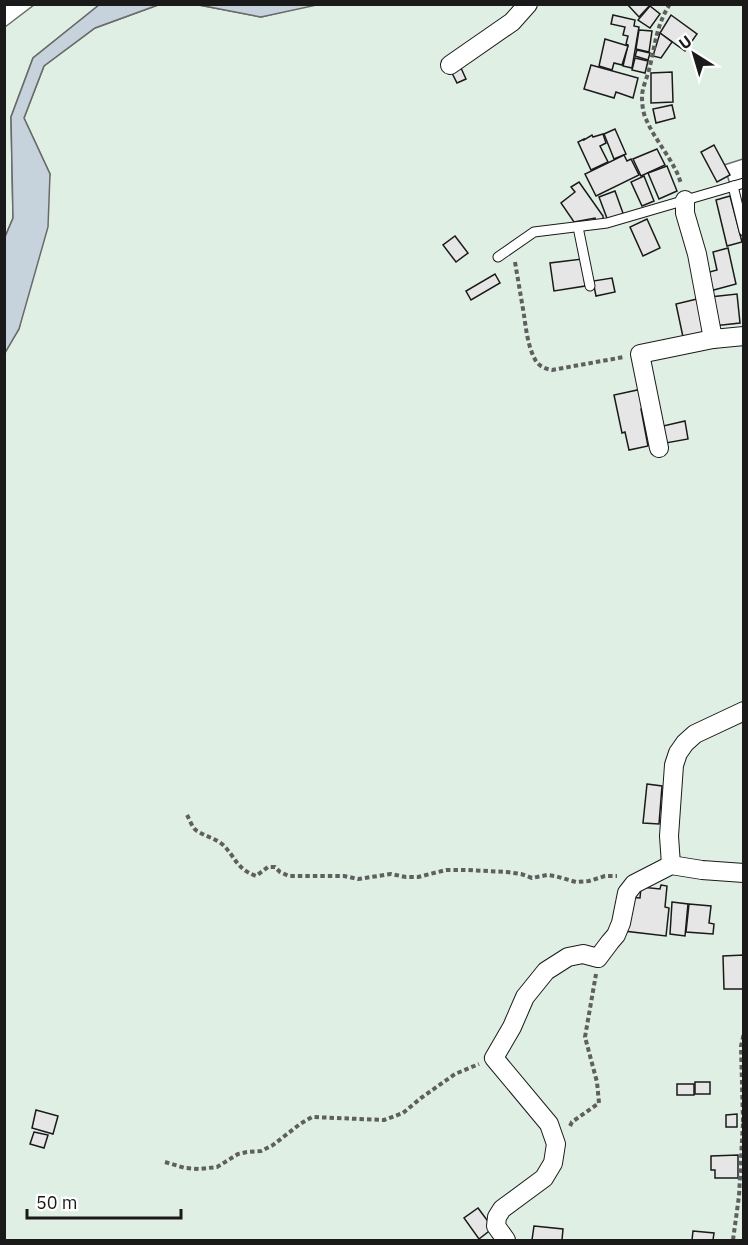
<svg xmlns="http://www.w3.org/2000/svg" width="748" height="1245" font-family="'IBM Plex Sans',sans-serif">
  <style>
    .green { fill: #e0efe3; stroke: #6a6a6a; stroke-width: 1.5 }
    .water { fill: #c6d2dc; stroke: #6a6a6a; stroke-width: 1.5 }
    .building { fill: #e6e6e6; stroke: #1a1a1a; stroke-width: 1.5 }
    .lines { fill: none; stroke-linecap: round; stroke-linejoin: round }
    .lane-casing { stroke: #1a1a1a; stroke-width: 11 }
    .street-casing { stroke: #1a1a1a; stroke-width: 20 }
    .path { stroke: #5f5f5f; stroke-width: 4; stroke-dasharray: 4.5 3; stroke-linecap: butt }
    .lane { stroke: #fff; stroke-width: 9 }
    .street { stroke: #fff; stroke-width: 18 }
  </style>
  <rect width="100%" height="100%" fill="#fff"/>
  <g class="green">
    <polygon points="317,4 743,5 743,159 724,165 744,229 743,1240 5,1240 4,353 19,329 50,174 24,118 44,66 95,28 158,5 199,5 261,17"/>
    <polygon points="34,5 99,5 33,58 11,117 13,218 5,237 5,27"/>
  </g>
  <g class="water">
    <polygon points="99,5 158,5 95,28 44,66 24,118 50,174 48,227 19,329 5,353 5,237 13,218 11,117 33,58"/>
    <polygon points="199,5 317,4 317,5 261,17"/>
  </g>
  <g class="building">
    <polygon points="627,4 651,4 639,17"/>
    <polygon points="650,6 660,14 650,28 638,20"/>
    <polygon points="613,15 635,20 634,26 639,27 632,68 623,66 628,45 626,44 628,36 623,35 625,27 611,24"/>
    <polygon points="671,15 697,34 685,51 660,33"/>
    <polygon points="639,30 652,31 649,52 636,49"/>
    <polygon points="660,33 672,42 661,58 653,56"/>
    <polygon points="605,39 628,46 622,65 614,63 612,70 599,66"/>
    <polygon points="637,50 650,53 648,60 635,56"/>
    <polygon points="635,58 648,61 645,73 632,70"/>
    <polygon points="591,65 638,78 633,98 616,92 614,98 584,89"/>
    <polygon points="461,68 466,79 457,83 452,73"/>
    <polygon points="672,72 673,102 651,103 651,73"/>
    <polygon points="672,105 675,118 656,123 653,109"/>
    <polygon points="615,129 626,154 614,159 604,134"/>
    <polygon points="603,134 606,143 600,146 608,162 591,170 578,142 584,139 584,140 592,135 593,137"/>
    <polygon points="714,145 730,175 717,182 701,152"/>
    <polygon points="657,149 665,165 641,176 633,159"/>
    <polygon points="624,155 627,161 631,159 639,175 596,196 585,174"/>
    <polygon points="667,166 677,191 659,199 648,173"/>
    <polygon points="644,176 654,201 642,206 631,182"/>
    <polygon points="579,182 603,216 603,221 596,221 595,218 574,222 561,203 575,192 571,187"/>
    <polygon points="615,191 624,216 608,221 599,197"/>
    <polygon points="730,196 742,242 727,246 716,200"/>
    <polygon points="647,219 660,248 643,256 630,227"/>
    <polygon points="455,236 468,253 456,262 443,245"/>
    <polygon points="728,248 736,284 710,291 706,273 717,270 713,252"/>
    <polygon points="582,259 585,286 554,291 550,263"/>
    <polygon points="495,274 500,283 471,300 466,291"/>
    <polygon points="612,278 615,292 596,296 593,281"/>
    <polygon points="737,294 740,323 713,326 710,297"/>
    <polygon points="697,299 705,336 683,337 676,304"/>
    <polygon points="642,389 646,408 641,409 648,446 629,450 625,432 622,433 614,395"/>
    <polygon points="685,421 688,439 666,443 663,426"/>
    <polygon points="647,784 662,786 659,824 643,823"/>
    <polygon points="661,885 667,886 665,907 669,908 666,936 624,931 628,897 640,898 641,887 660,889"/>
    <polygon points="672,902 688,904 685,936 670,934"/>
    <polygon points="689,904 711,906 709,923 714,924 713,934 686,932"/>
    <polygon points="744,955 744,989 724,989 723,956"/>
    <rect x="695" y="1082" width="15" height="12"/>
    <rect x="677" y="1084" width="17" height="11"/>
    <polygon points="36,1110 58,1116 53,1134 32,1128"/>
    <polygon points="737,1114 737,1127 726,1127 726,1115"/>
    <polygon points="34,1132 48,1135 44,1148 30,1144"/>
    <polygon points="738,1155 738,1178 715,1178 715,1170 711,1170 711,1156"/>
    <polygon points="478,1208 493,1228 479,1239 464,1218"/>
    <polygon points="534,1226 563,1229 562,1240 532,1240"/>
    <polygon points="693,1231 714,1233 713,1240 692,1240"/>
  </g>
  <g class="lines">
    <g class="lane-casing">
      <g id="lane">
        <polyline points="733,186 744,231"/>
        <polyline points="578,227 590,286"/>
        <polyline points="498,257 534,232 607,223 744,183"/>
      </g>
    </g>
    <g class="street-casing">
      <g id="street">
        <polyline points="450,65 512,22 528,4"/>
        <polyline points="685,200 685,213 697,254 713,339"/>
        <polyline points="659,448 640,354 713,339 744,336"/>
        <polyline points="671,865 669,836 674,765 678,753 685,743 695,734 744,711"/>
        <polyline points="506,1240 496,1226 497,1217 502,1209 544,1178 553,1163 556,1144 549,1124 494,1058 512,1027 525,997 546,971 568,957 583,954 598,958 610,942 616,935 621,923 627,893 634,884 671,865 702,870 744,873"/>
      </g>
    </g>
    <g class="path">
      <path d="M670,4C656,25 655,47 649,70C647,78 642,88 642,97C642,104 643,113 646,119C655,141 676,163 681,184"/>
      <path d="M515,262C518,280 521,297 524,315C526,329 528,348 536,361C540,367 546,369 552,370L624,357"/>
      <path d="M187,815C190,820 192,828 197,831C205,836 214,838 222,844C236,857 235,868 256,876L268,867H275L280,872L289,876H344L358,879L391,874L406,877H418L446,870H466L507,872L521,874L532,878L547,875L555,876L576,882L589,881L605,876H617"/>
      <polyline points="743,1122 741,1046 744,1033"/>
      <polyline points="570,1126 572,1122 599,1103 597,1082 585,1037 596,974"/>
      <polyline points="165,1162 185,1168 199,1169 217,1167 238,1154 247,1152 261,1151 273,1145 300,1124 312,1117 384,1120 403,1113 421,1098 455,1074 479,1064"/>
      <polyline points="733,1240 739,1196 743,1122"/>
    </g>
    <use href="#lane" class="lane"/>
    <use href="#street" class="street"/>
  </g>
  <rect width="748" height="1245" fill="none" stroke="#1a1a1a" stroke-width="12"/>
  <g transform="translate(694 54) rotate(323)" stroke="#ffffff" stroke-width="4.5" paint-order="stroke">
  <path d="M0-4.5L10 22L0 15L-10 22Z" fill="#1a1a1a"/>
  <text y="-9" font-size="16" font-weight="bold" text-anchor="middle" fill="#1a1a1a">U</text>
  </g>
  <path d="M27 1209v9h154v-9" fill="none" stroke="#1a1a1a" stroke-width="3"/>
  <text x="36" y="1209" font-size="18" fill="#1a1a1a" stroke="#ffffff" stroke-width="4.5" paint-order="stroke">50 m</text>
</svg>
